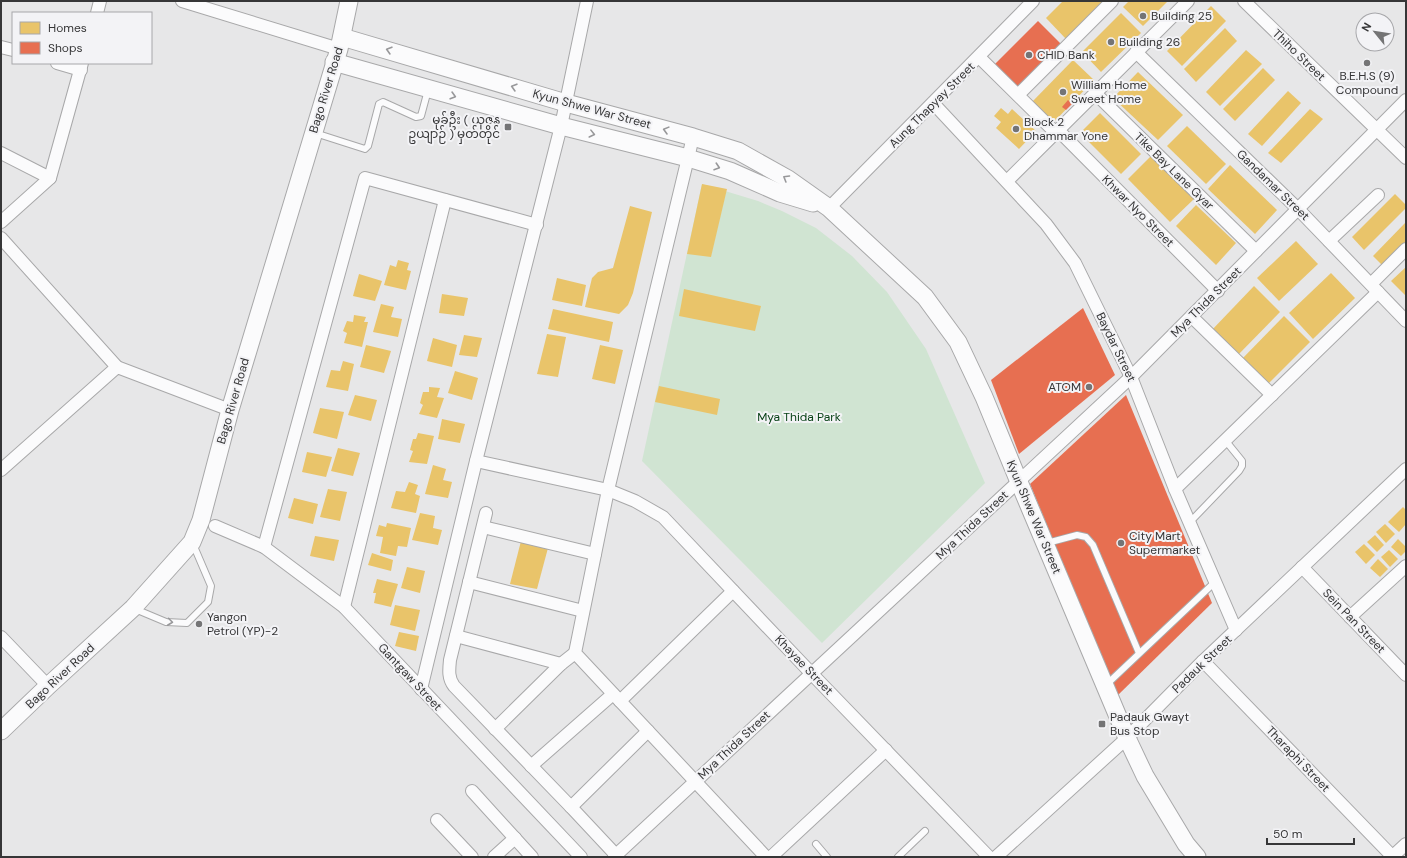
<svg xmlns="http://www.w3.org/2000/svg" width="1407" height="858" font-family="'DM Sans','Noto Sans Myanmar',sans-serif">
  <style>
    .green { fill: #d0e4d2 }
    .homes { fill: #e9c46a }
    .shops { fill: #e76f51 }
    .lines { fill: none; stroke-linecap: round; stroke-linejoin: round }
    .lane-casing { stroke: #a8a8a9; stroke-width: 8 }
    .street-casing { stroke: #a8a8a9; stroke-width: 14 }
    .secondary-casing { stroke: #a8a8a9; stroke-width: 19 }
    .lane { stroke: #fbfbfc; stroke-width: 6 }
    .street { stroke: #fbfbfc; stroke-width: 12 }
    .secondary { stroke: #fbfbfc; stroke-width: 17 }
    .oneway { stroke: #98989a }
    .poi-dot { fill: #747475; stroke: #f3f3f6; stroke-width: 1.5 }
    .labels { text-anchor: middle; stroke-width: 4; stroke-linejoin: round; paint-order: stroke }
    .poi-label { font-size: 12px; fill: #363637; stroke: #f3f3f6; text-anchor: start }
    .street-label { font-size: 12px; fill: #363637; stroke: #f3f3f6 }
    .park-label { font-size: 12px; fill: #094217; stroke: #f3f3f6 }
  </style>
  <rect width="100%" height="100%" fill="#e7e7e8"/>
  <polygon class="green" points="702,184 758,201 782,211 816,228 852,256 887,292 926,349 985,483 822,643 642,461"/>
  <g class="homes">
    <polygon points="1063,1 1105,1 1066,39 1046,18"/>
    <polygon points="1129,1 1168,1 1143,26 1123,7"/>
    <polygon points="1211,6 1226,21 1182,66 1167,51"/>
    <polygon points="1121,13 1141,33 1101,72 1082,52"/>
    <polygon points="1225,28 1237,41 1196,82 1184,69"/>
    <polygon points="1246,50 1262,64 1220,106 1206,92"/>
    <polygon points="1073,60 1094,80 1052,124 1031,103"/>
    <polygon points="1263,68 1275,80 1235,121 1223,109"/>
    <polygon points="1138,72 1183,115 1158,140 1113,98"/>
    <polygon points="1288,91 1301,103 1262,146 1248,134"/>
    <polygon points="1001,108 1008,114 1012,109 1036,131 1019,149 996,128 1001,122 994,116"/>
    <polygon points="1310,109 1323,119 1281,163 1268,153"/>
    <polygon points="1100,113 1141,154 1121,174 1080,133"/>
    <polygon points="1187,126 1226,164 1206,184 1167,146"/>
    <polygon points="1151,156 1194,199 1170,222 1128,179"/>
    <polygon points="1230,165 1277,210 1255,234 1208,189"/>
    <polygon points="702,184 727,189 711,257 687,254"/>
    <polygon points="1395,194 1406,205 1406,208 1364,250 1352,237"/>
    <polygon points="1196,205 1236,243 1216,265 1176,226"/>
    <polygon points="630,206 652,212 633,293 628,305 619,314 585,307 592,278 598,272 613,268"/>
    <polygon points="1406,222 1406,246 1385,268 1373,256"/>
    <polygon points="1296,241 1318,264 1279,301 1257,278"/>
    <polygon points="398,260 409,263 407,270 411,271 406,290 384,285 390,265 396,267"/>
    <polygon points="1406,267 1406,294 1405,295 1391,281"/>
    <polygon points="1331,273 1355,298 1313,339 1289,313"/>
    <polygon points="359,274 382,281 375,301 353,296"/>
    <polygon points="557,278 586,285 582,306 552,300"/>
    <polygon points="1254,286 1280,312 1236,357 1210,332"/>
    <polygon points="684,289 761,306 755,331 679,316"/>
    <polygon points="442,294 468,298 464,316 439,313"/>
    <polygon points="381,304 394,307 391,317 402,319 398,337 373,332"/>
    <polygon points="553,309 613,322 609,342 548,329"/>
    <polygon points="354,315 366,317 364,322 368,322 362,347 344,343 347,333 343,331 347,321 353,322"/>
    <polygon points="1284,316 1310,342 1265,387 1239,362"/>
    <polygon points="547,334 566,337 558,377 537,374"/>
    <polygon points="464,335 482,338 477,357 459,355"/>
    <polygon points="433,338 457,345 452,367 427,361"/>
    <polygon points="366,345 391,351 384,373 360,367"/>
    <polygon points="600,345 623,350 615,384 592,379"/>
    <polygon points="343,361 354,364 348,391 326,387 331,370 340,371"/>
    <polygon points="455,371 478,378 472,400 448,393"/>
    <polygon points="659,386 720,399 717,415 655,402"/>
    <polygon points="429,387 440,388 437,397 444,398 437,418 419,414 423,405 420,403 423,392 429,392"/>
    <polygon points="355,395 377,400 371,421 348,415"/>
    <polygon points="320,408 344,412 337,439 313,433"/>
    <polygon points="442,419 465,424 460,443 438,439"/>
    <polygon points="418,433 434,436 427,464 409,462 413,451 410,450 413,439 416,439"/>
    <polygon points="338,448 360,453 353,476 331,471"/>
    <polygon points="307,452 332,457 326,477 302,472"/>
    <polygon points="433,465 446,469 443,480 452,482 448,498 425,494"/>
    <polygon points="409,482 418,485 415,494 420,496 416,513 391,508 396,491 405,492"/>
    <polygon points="328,489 347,492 340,521 320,517"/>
    <polygon points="294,498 318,504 313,524 288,518"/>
    <polygon points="1403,507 1406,510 1406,524 1399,532 1388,522"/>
    <polygon points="420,513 435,516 433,528 442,530 438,545 412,540"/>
    <polygon points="387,523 411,528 407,547 398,546 396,556 380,553 383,537 376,536 379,525 386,527"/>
    <polygon points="1385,524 1395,534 1386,543 1376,532"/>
    <polygon points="1375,535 1384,545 1377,552 1367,542"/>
    <polygon points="315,536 339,540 334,561 310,556"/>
    <polygon points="1398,539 1406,547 1406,551 1401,556 1391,547"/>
    <polygon points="521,541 548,548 537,589 510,584"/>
    <polygon points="1364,544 1375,555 1366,564 1355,552"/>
    <polygon points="1389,550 1398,559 1390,567 1381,557"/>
    <polygon points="372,553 393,560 391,571 368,565"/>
    <polygon points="1378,559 1388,569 1380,577 1370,568"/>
    <polygon points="407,567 425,571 420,593 401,588"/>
    <polygon points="377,579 398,584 391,607 374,603 376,593 373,593"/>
    <polygon points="395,605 420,610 415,631 390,625"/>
    <polygon points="399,632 419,636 416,651 395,646"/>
  </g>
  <g class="shops">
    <polygon points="1038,21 1063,46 1019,90 994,65"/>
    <polygon points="1068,100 1072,104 1066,110 1062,107"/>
    <polygon points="1083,308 1115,375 1019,454 991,380"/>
    <polygon points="1126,395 1212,603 1117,696 1030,484"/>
  </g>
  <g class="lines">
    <g class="lane-casing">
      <g id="lane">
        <polyline points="315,133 365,149 368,146 379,104 383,102 416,117 421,116 428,90"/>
        <polyline points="1190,522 1239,471 1242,466 1242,461 1225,440"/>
        <polyline points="1047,543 1077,535 1086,537 1093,545 1139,653"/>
        <polyline points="135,609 166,622 187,623 208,602 211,586 193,544"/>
        <polyline points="1106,685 1215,582"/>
        <polyline points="816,844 827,857"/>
        <polyline points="898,857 925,831"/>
      </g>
    </g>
    <g class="street-casing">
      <g id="street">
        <polyline points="182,1 339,49"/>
        <polyline points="1244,1 1406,158"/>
        <polyline points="97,13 100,1"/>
        <polyline points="1,47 13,50"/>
        <polyline points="1136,52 1298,209 1406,321"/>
        <polyline points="979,57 1055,132"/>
        <polyline points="57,63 81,70"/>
        <polyline points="1095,93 1256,251"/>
        <polyline points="1018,95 1112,1"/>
        <polyline points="933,103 1046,224 1075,263 1131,377 1175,489 1236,630"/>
        <polyline points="1058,130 1218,291"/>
        <polyline points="693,137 608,490 575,653 766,857"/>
        <polyline points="1,153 50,178"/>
        <polyline points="1007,181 1188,1"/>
        <polyline points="829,208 1033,1"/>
        <polyline points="1,222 50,178 82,63"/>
        <polyline points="1,238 117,367"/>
        <polyline points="1329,241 1378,195"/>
        <polyline points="1371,284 1406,249"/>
        <polyline points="1192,317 1272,395"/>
        <polyline points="476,461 608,490 635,501 663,517 811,673 989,857"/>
        <polyline points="1,470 117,367 230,410"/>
        <polyline points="1175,489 1378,292"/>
        <path d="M486,513L450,660C449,670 448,678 454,686L571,807"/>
        <polyline points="215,526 264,547 344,607 581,857"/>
        <polyline points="483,527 595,554"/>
        <polyline points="264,547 365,178 537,225"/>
        <polyline points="1302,567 1406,675"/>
        <polyline points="469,582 583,611"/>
        <polyline points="344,607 445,200"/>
        <polyline points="1350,617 1406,566"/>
        <polyline points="456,636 561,664"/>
        <polyline points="1,637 48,686"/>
        <polyline points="1203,661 1393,857"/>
        <polyline points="421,689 476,461 561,126 587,1"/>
        <polyline points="620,701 733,591"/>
        <polyline points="495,729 561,664 575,653"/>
        <polyline points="531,766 613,694"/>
        <polyline points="472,791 532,857"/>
        <polyline points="437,820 472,857"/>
        <polyline points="616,855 571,807 648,731"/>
        <polyline points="494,857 515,838"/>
        <polyline points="614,857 1131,377 1406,100"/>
        <polyline points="771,857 886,750"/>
        <polyline points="996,857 1127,738 1203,661 1406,469"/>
        <polyline points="1392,857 1406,844"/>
      </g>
    </g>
    <g class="secondary-casing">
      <g id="secondary">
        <polyline points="342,37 566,103 693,137 738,151 788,179 829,208 925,297 958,342 984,397 1019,482 1127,738 1145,776 1186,844 1197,857"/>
        <polyline points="334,62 561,126 688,158 730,171 780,193 813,203"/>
        <polyline points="1,731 48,686 133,608 192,542 201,520 230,410 339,49 349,1"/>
      </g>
    </g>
    <use href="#lane" class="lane"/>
    <use href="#street" class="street"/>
    <use href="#secondary" class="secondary"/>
  </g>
  <defs><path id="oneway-chevron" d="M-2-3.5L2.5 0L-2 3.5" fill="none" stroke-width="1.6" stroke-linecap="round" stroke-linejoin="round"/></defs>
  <g class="oneway">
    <use href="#oneway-chevron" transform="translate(389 50) rotate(-164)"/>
    <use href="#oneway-chevron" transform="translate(514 87) rotate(-164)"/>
    <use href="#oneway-chevron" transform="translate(453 96) rotate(16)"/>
    <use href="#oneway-chevron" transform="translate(666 130) rotate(-165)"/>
    <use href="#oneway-chevron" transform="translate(592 134) rotate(14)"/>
    <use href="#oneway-chevron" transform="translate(717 167) rotate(18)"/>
    <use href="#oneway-chevron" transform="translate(786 178) rotate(-149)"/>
    <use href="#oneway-chevron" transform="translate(170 622) rotate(7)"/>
  </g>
  <g class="poi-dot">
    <circle cx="1143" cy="16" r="4"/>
    <circle cx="1111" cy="42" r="4"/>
    <circle cx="1029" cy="55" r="4"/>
    <circle cx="1367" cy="63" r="4"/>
    <circle cx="1063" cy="92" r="4"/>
    <rect x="504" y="123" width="8" height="8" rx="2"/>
    <circle cx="1016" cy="129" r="4"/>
    <circle cx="1089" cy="387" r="4"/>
    <circle cx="1121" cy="543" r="4"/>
    <circle cx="199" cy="624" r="4"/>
    <rect x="1098" y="720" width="8" height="8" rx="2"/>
  </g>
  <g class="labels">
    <g class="poi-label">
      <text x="1151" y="20">Building 25</text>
      <text x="1119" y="46">Building 26</text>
      <text x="1037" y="59">CHID Bank</text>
      <text x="1367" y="80" text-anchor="middle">B.E.H.S (9)<tspan x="1367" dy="14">Compound</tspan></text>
      <text x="1071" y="89">William Home<tspan x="1071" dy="14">Sweet Home</tspan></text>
      <text x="500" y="124" text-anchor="end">မုခ်ဦး ( ယုဇန<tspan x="500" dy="14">ဥယျာဉ် ) မှတ်တိုင်</tspan></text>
      <text x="1024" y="126">Block 2<tspan x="1024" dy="14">Dhammar Yone</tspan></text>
      <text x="1081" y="391" text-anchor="end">ATOM</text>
      <text x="1129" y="540">City Mart<tspan x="1129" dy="14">Supermarket</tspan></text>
      <text x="207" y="621">Yangon<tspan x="207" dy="14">Petrol (YP)-2</tspan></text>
      <text x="1110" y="721">Padauk Gwayt<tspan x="1110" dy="14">Bus Stop</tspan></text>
    </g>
    <g class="street-label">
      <text transform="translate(1299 55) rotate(44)" y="4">Thiho Street</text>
      <text transform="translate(326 90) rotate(-73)" y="4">Bago River Road</text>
      <text transform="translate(932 105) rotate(-45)" y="4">Aung Thapyay Street</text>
      <text transform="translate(592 109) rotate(15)" y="4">Kyun Shwe War Street</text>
      <text transform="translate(1174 171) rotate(44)" y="4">Tike Bay Lane Gyar</text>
      <text transform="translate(1273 185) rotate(44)" y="4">Gandamar Street</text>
      <text transform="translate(1138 211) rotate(45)" y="4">Khwar Nyo Street</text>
      <text transform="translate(1206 302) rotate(-45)" y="4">Mya Thida Street</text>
      <text transform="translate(1116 347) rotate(64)" y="4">Baydar Street</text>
      <text transform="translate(233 401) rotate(-74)" y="4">Bago River Road</text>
      <text transform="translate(1034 517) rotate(67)" y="4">Kyun Shwe War Street</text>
      <text transform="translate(972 525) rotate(-43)" y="4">Mya Thida Street</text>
      <text transform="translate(1354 621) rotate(46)" y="4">Sein Pan Street</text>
      <text transform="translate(1202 664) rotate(-44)" y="4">Padauk Street</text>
      <text transform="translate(804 665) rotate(46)" y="4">Khayae Street</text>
      <text transform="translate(60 676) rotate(-43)" y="4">Bago River Road</text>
      <text transform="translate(410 677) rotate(47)" y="4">Gantgaw Street</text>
      <text transform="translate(734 745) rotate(-43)" y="4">Mya Thida Street</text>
      <text transform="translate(1298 759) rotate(46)" y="4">Tharaphi Street</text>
    </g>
    <g class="park-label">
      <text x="799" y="421">Mya Thida Park</text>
    </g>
  </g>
  <rect width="1407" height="858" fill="none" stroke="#363637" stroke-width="4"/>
  <rect x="12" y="12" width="140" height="52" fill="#f3f3f6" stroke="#a7a7aa"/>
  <rect x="20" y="22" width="20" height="12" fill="#e9c46a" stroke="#a7a7aa"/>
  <text x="48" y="32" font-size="12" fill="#363637">Homes</text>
  <rect x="20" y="42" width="20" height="12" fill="#e76f51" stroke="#a7a7aa"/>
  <text x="48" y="52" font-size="12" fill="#363637">Shops</text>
  <g transform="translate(1375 32) rotate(300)"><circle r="19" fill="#f3f3f6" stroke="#a7a7aa"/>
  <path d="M0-3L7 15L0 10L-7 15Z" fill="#747475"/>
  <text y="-6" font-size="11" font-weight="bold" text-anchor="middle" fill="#363637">N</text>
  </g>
  <path d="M1267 838v6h87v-6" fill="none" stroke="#363637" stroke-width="2"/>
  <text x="1273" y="838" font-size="12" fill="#363637" stroke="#f3f3f6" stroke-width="3" paint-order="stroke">50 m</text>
</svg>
